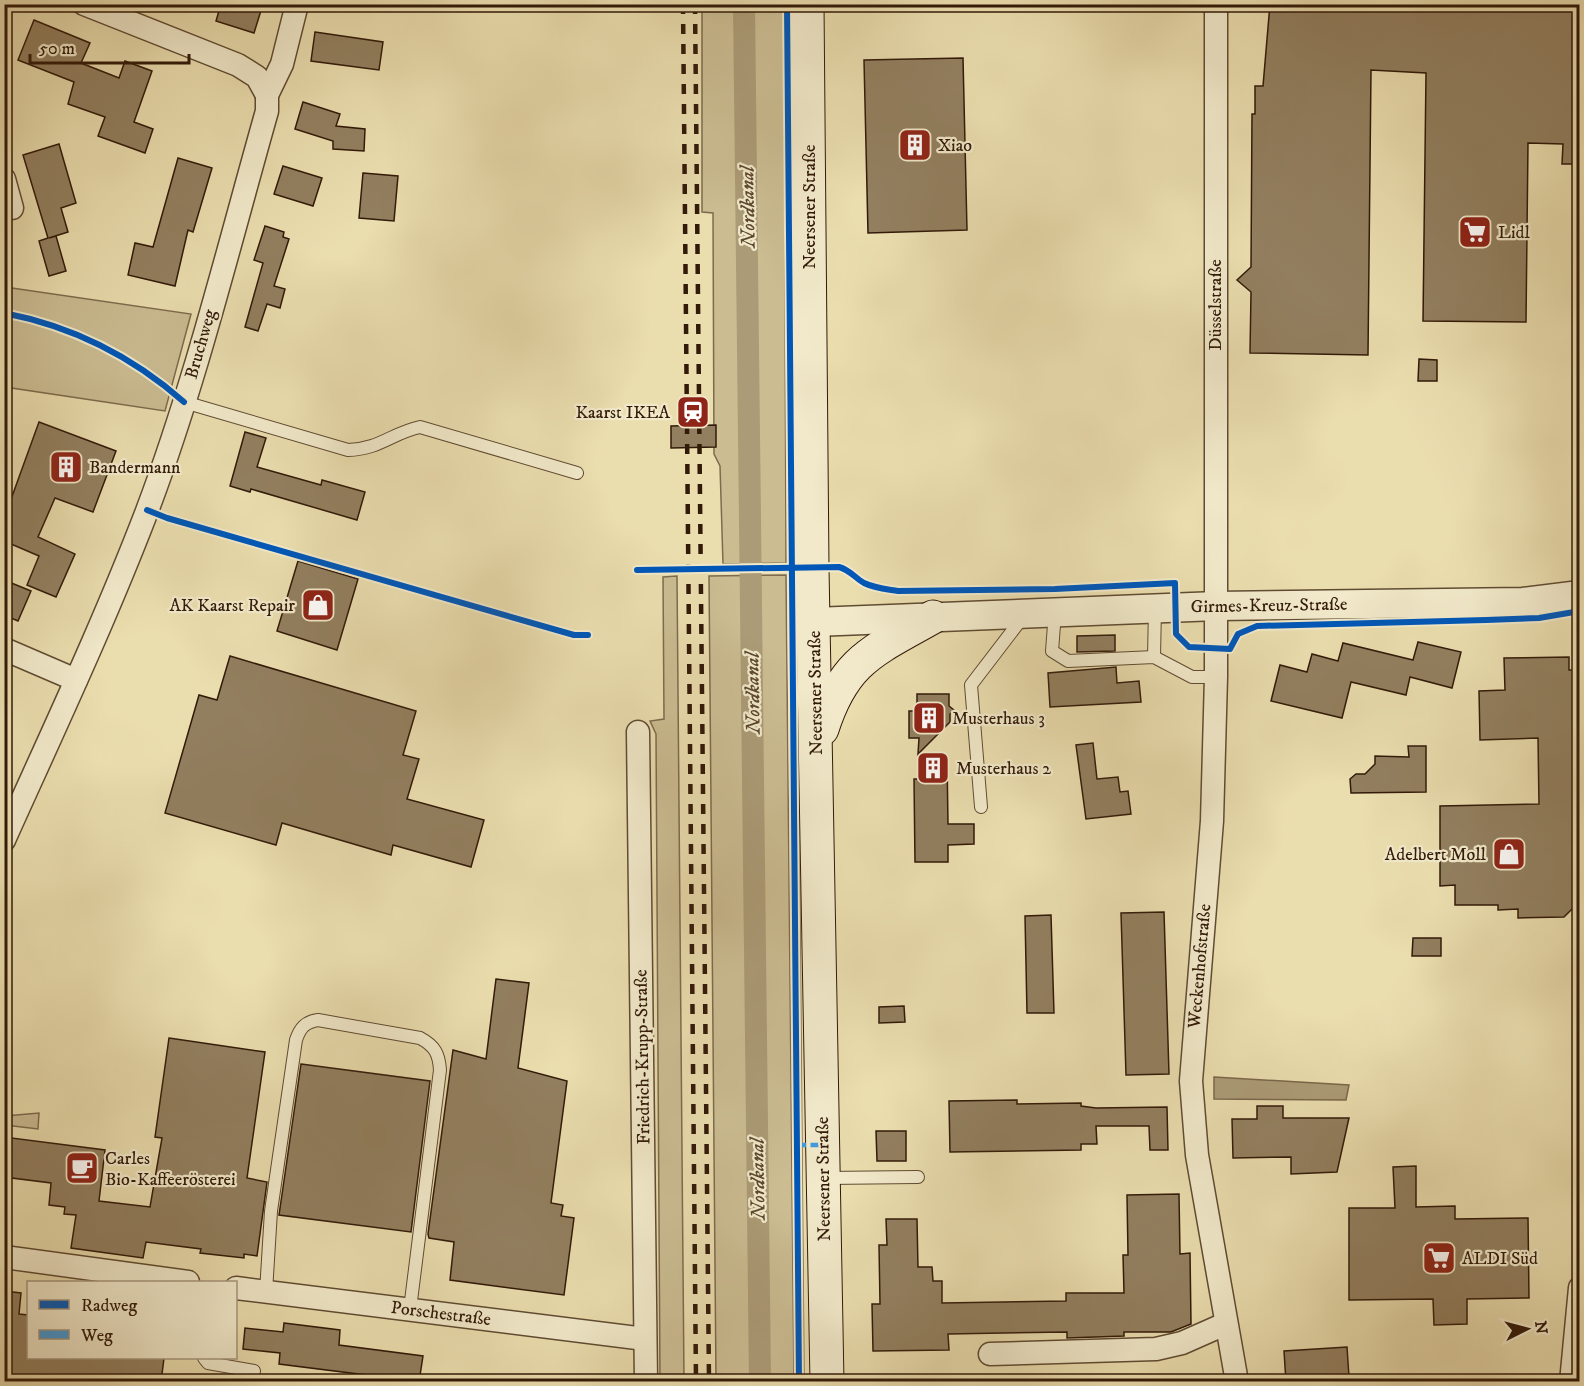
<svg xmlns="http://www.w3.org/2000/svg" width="1584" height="1386" font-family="'IM FELL DW Pica',serif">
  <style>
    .green { fill: #cbbc92; stroke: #7e6b4e; stroke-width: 1.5 }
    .water { fill: #ab9b76; stroke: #7b674a; stroke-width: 1.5 }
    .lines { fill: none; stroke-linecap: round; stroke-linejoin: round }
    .canal { stroke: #ab9b76; stroke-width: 22 }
    .building { fill: #927f5f; stroke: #321a09; stroke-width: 1.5 }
    .service-casing { stroke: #604b32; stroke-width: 14 }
    .minor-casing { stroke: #604b32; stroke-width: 25 }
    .tertiary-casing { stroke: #604b32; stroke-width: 31 }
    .secondary-casing { stroke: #321a09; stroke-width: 35 }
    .service { stroke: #f1e9ca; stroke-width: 12 }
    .minor { stroke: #f1e9ca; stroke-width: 22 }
    .tertiary { stroke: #f1e9ca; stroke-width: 28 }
    .secondary { stroke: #f1e9ca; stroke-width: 33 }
    .rail { stroke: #321a09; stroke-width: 4.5; stroke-dasharray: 10 10; stroke-linecap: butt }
    .quiet { stroke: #3e9bdd; stroke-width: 4.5; stroke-dasharray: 9 4.5; stroke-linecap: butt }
    .cycleway-casing { stroke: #f1e9ca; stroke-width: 10 }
    .cycleway { stroke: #0057b8; stroke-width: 6 }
    .labels { text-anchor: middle; stroke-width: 4.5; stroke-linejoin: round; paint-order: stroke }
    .poi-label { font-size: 18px; fill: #321a09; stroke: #f1e9ca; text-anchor: start }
    .street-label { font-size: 18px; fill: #321a09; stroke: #f1e9ca }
    .water-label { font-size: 20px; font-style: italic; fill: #5c472f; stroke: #f1e9ca }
  </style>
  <rect width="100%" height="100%" fill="#eaddae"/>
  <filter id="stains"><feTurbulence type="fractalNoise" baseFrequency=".00333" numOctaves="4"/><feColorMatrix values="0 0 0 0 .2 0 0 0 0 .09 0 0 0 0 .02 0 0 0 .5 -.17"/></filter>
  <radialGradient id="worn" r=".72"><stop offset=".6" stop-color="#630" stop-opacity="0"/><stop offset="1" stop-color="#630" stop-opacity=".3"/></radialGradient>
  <g class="green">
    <polygon points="702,5 784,5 786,563 723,564 720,466 714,454 713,213 702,212"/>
    <polygon points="5,287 191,314 165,411 5,387"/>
    <polygon points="794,573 797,573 804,1382 801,1381"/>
    <polygon points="786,575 794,1381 716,1381 709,576"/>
    <polygon points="677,576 684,1381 660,1382 656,734 650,721 664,719 663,577"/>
    <polygon points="39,1113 38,1129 5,1125 5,1116"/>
  </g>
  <polygon class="water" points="1214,1077 1349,1085 1346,1100 1214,1099"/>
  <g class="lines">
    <polyline class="canal" points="744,4 760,1382"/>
  </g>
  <g class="building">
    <polygon points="221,4 263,4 254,33 216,21"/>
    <polygon points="1270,4 1580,4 1580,164 1562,164 1563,144 1528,143 1526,322 1423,321 1426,73 1371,70 1368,355 1250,353 1251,292 1237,280 1251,267 1252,114 1255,114 1255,86 1263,86"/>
    <polygon points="34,20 90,43 81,63 119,78 125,61 152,71 134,122 153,129 145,153 98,136 105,117 68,104 74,82 18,60"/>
    <polygon points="315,32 383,42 379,70 311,61"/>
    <polygon points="963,58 967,230 868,233 864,60"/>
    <polygon points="303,102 340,114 336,126 365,129 364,151 333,149 333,141 295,129"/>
    <polygon points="59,144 76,203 61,208 68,232 49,238 56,236 66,271 49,276 39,241 48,238 23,155"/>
    <polygon points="178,158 212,168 193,232 188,230 175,286 128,275 135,243 153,247"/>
    <polygon points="283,166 322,178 313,206 274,194"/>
    <polygon points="363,173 398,176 394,221 359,218"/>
    <polygon points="265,226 284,232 283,237 289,239 274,286 285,289 280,308 267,304 258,331 245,327 263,263 254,260"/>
    <polygon points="1419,359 1437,360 1437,381 1418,381"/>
    <polygon points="39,422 116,451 93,512 55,498 38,537 75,554 56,597 27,585 39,556 4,541 4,500 10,502"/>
    <polygon points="716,425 716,447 671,448 671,426"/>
    <polygon points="245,432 266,438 257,467 321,485 322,480 365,492 357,520 251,489 250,492 230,486"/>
    <polygon points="298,561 358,579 337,650 277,631"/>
    <polygon points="4,580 31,591 18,621 4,615"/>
    <polygon points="1115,635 1115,651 1077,652 1077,636"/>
    <polygon points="1418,642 1461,652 1452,688 1410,677 1406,695 1351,682 1342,718 1271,701 1280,665 1307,672 1312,654 1338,661 1343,643 1413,660"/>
    <polygon points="230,656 416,711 403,755 419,759 407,799 484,820 471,867 393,845 391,855 282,823 276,845 165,813 199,695 217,700"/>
    <polygon points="1569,657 1569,670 1580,670 1580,902 1574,902 1574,907 1564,917 1518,918 1518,909 1498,910 1498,905 1455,905 1455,885 1440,886 1440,806 1539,804 1538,738 1480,740 1479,691 1505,690 1504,658"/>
    <polygon points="1116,667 1117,683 1139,681 1141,702 1050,707 1048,673"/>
    <polygon points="917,694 949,694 949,706 954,710 950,714 950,722 918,754 919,738 909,738 909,711 917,711"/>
    <polygon points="1093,743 1097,779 1118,777 1120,792 1128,791 1131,814 1086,819 1076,745"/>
    <polygon points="1408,746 1426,746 1426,792 1351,793 1350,779 1356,774 1365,774 1375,764 1375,756 1409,757"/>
    <polygon points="947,757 948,824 974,824 974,844 948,845 948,862 915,862 914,779 918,779 918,758"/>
    <polygon points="1164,912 1169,1074 1126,1075 1121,913"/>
    <polygon points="1051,915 1054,1013 1027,1013 1025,916"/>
    <polygon points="1413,938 1441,938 1441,956 1412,956"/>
    <polygon points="496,979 529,983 518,1068 567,1081 551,1203 563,1205 561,1216 574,1218 564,1295 450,1280 454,1242 429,1238 428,1234 453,1050 486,1059"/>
    <polygon points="904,1006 905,1022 879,1023 879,1007"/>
    <polygon points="169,1038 265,1052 247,1178 267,1182 257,1256 244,1254 244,1258 200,1253 201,1249 146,1242 143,1258 71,1248 76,1215 64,1214 65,1207 49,1205 51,1183 4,1177 4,1137 105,1150 99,1201 150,1207 162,1138 155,1137"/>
    <polygon points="301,1064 430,1081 411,1232 279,1215"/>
    <polygon points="1017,1100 1017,1104 1081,1103 1081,1106 1096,1108 1167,1107 1168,1150 1150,1150 1149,1126 1096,1126 1097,1144 1081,1144 1081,1150 950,1152 949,1101"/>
    <polygon points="1257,1106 1283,1106 1283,1118 1349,1118 1337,1172 1291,1174 1291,1157 1233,1158 1232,1119 1257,1119"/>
    <polygon points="876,1131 906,1131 906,1161 877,1161"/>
    <polygon points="1416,1166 1416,1207 1455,1206 1455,1219 1528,1218 1529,1298 1467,1299 1467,1324 1434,1325 1433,1299 1349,1300 1349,1208 1395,1208 1393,1167"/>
    <polygon points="1179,1194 1180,1254 1190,1253 1191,1324 1171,1332 1124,1332 1124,1336 1067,1338 1067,1332 948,1334 949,1350 873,1351 872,1304 880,1304 879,1245 887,1245 886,1219 917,1219 918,1267 932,1267 933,1281 942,1281 942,1303 1066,1301 1066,1293 1124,1293 1123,1255 1128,1255 1127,1195"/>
    <polygon points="4,1291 21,1293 19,1314 28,1315 28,1358 164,1358 161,1382 4,1382"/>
    <polygon points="284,1323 340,1330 339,1345 423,1356 419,1382 365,1382 366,1375 279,1364 280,1353 243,1349 245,1328 283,1332"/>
    <polygon points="1347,1347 1349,1377 1286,1382 1284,1351"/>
  </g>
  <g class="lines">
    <g class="service-casing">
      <g id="service">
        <path d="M184,402L348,450C380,449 392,433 420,427L577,473"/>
        <polyline points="1055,612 1052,651 1068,661 1154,657 1192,677 1216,677"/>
        <polyline points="1154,657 1155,608"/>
        <polyline points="981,807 971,685 1023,617"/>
        <polyline points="825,1178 918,1177"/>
        <path d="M266,1292L271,1211L296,1040C300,1028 305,1022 318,1020L420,1038C435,1046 439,1054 440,1070L410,1309"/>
        <polyline points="204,1358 208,1363 254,1371"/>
      </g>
    </g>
    <g class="minor-casing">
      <g id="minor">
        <polyline points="84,4 238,65 257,77 267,95"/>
        <polyline points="1216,4 1216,677 1212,821 1191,1081 1197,1155 1237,1382"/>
        <polyline points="4,179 12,208"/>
        <polyline points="4,649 76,680"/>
        <polyline points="638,732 646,1382"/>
        <path d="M4,840C53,731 104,623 147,511C196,381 229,245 267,111V95L282,64L297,4"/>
        <polyline points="4,1257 188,1282"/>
        <polyline points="236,1288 645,1339"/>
        <polyline points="990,1354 1156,1349 1182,1343 1225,1324"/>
        <polyline points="1571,1382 1580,1288"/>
      </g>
    </g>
    <g class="tertiary-casing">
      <polyline id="tertiary" points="814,622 1217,606 1523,602 1580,595"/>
    </g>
    <g class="secondary-casing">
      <g id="secondary">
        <polyline points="807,4 812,568 827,1382"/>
        <path d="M822,729C844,660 873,651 933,617"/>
      </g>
    </g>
    <use href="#service" class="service"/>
    <use href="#minor" class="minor"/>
    <use href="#tertiary" class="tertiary"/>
    <use href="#secondary" class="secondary"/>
    <g class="rail">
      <polyline points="683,4 696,1382"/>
      <polyline points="695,4 709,1382"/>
    </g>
    <polyline class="quiet" points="797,1145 823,1145"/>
    <g class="cycleway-casing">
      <g id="cycleway">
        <polyline points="787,4 799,1382"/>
        <path d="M4,313C71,326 133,357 184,402"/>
        <polyline points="147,510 167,518 574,635 588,635"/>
        <path d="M637,570L839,567C850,570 855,578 864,583C874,588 886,589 898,591L1055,589L1175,583L1176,634L1189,647L1230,649L1238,634L1257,626L1486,620L1539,618L1580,611"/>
      </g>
    </g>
    <use href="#cycleway" class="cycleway"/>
  </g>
  <defs>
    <g id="building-square" transform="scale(1.725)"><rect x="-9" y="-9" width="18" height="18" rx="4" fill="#8f2418" stroke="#f1e9ca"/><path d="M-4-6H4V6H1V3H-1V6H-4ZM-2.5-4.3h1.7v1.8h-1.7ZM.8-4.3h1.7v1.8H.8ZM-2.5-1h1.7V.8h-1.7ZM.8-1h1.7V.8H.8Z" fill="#fff"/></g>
    <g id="supermarket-square" transform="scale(1.725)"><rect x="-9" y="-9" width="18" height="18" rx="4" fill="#8f2418" stroke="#f1e9ca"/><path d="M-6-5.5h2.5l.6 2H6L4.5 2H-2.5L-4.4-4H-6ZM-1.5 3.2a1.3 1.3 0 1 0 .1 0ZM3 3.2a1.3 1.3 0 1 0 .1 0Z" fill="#fff"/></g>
    <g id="station-square" transform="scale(1.725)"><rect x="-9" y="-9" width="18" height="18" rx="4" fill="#8f2418" stroke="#f1e9ca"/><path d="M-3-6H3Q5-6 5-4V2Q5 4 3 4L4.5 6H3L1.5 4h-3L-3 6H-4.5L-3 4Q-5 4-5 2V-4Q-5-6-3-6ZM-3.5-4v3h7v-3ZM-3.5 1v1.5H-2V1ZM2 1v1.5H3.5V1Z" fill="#fff"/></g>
    <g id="shop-square" transform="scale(1.725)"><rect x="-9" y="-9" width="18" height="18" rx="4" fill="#8f2418" stroke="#f1e9ca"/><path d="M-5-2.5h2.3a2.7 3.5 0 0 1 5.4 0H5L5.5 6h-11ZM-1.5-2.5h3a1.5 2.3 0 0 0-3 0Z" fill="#fff"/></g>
    <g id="cafe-square" transform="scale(1.725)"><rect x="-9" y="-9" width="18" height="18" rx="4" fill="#8f2418" stroke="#f1e9ca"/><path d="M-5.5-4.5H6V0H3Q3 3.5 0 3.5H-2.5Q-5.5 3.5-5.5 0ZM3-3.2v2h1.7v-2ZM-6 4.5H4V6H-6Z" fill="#fff"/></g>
  </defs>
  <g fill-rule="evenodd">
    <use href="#building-square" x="915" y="145"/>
    <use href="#supermarket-square" x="1475" y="232"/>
    <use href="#station-square" x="693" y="412"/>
    <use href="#building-square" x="66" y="467"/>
    <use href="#shop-square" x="318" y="605"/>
    <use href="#building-square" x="929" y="718"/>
    <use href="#building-square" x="933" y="768"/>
    <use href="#shop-square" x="1509" y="854"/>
    <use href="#cafe-square" x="82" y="1168"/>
    <use href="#supermarket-square" x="1439" y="1258"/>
  </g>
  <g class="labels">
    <g class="poi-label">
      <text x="938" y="151">Xiao</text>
      <text x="1498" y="238">Lidl</text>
      <text x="670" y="418" text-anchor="end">Kaarst IKEA</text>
      <text x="89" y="473">Bandermann</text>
      <text x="295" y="611" text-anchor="end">AK Kaarst Repair</text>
      <text x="952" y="724">Musterhaus 3</text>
      <text x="956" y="774">Musterhaus 2</text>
      <text x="1486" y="860" text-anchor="end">Adelbert Moll</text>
      <text x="105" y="1164">Carles<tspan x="105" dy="21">Bio-Kaffeerösterei</tspan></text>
      <text x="1462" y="1264">ALDI Süd</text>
    </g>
    <g class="street-label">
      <text transform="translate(809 207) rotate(-90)" y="6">Neersener Straße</text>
      <text transform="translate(1215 305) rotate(-90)" y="6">Düsselstraße</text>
      <text transform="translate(200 344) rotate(-74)" y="6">Bruchweg</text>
      <text transform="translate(1269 605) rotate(-1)" y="6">Girmes-Kreuz-Straße</text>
      <text transform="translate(815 693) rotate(-91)" y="6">Neersener Straße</text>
      <text transform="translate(1199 966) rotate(-85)" y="6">Weckenhofstraße</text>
      <text transform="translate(642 1057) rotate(-91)" y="6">Friedrich-Krupp-Straße</text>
      <text transform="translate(823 1179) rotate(-91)" y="6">Neersener Straße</text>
      <text transform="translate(441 1313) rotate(7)" y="6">Porschestraße</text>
    </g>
    <g class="water-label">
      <text transform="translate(747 207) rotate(-91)" y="7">Nordkanal</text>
      <text transform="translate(752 693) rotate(-91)" y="7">Nordkanal</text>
      <text transform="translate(757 1179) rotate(-91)" y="7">Nordkanal</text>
    </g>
  </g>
  <rect width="1584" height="1386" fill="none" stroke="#eaddae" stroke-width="24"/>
  <rect x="6" y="6" width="1572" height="1374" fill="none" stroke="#321a09" stroke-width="3"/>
  <rect x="12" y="12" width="1560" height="1362" fill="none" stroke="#321a09" stroke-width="1.5"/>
  <rect x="27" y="1281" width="210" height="78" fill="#f1e9ca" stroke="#a5967d" stroke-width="1.5"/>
  <rect x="39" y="1300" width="30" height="9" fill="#0057b8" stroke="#a5967d" stroke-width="1.5"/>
  <text x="81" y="1311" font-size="18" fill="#321a09">Radweg</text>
  <rect x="39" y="1330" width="30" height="9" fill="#3e9bdd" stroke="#a5967d" stroke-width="1.5"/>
  <text x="81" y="1341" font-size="18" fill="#321a09">Weg</text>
  <g transform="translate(1527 1329) rotate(84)" stroke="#f1e9ca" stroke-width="4.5" paint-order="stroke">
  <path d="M0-4.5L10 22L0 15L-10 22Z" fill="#321a09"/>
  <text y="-9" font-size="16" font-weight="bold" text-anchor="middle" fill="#321a09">N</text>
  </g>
  <path d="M30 54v9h159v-9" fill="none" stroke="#321a09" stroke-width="3"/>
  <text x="39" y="54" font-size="18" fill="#321a09" stroke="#f1e9ca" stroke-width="4.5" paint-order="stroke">50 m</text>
  <rect width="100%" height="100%" filter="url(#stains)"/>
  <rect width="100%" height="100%" fill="url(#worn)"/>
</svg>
